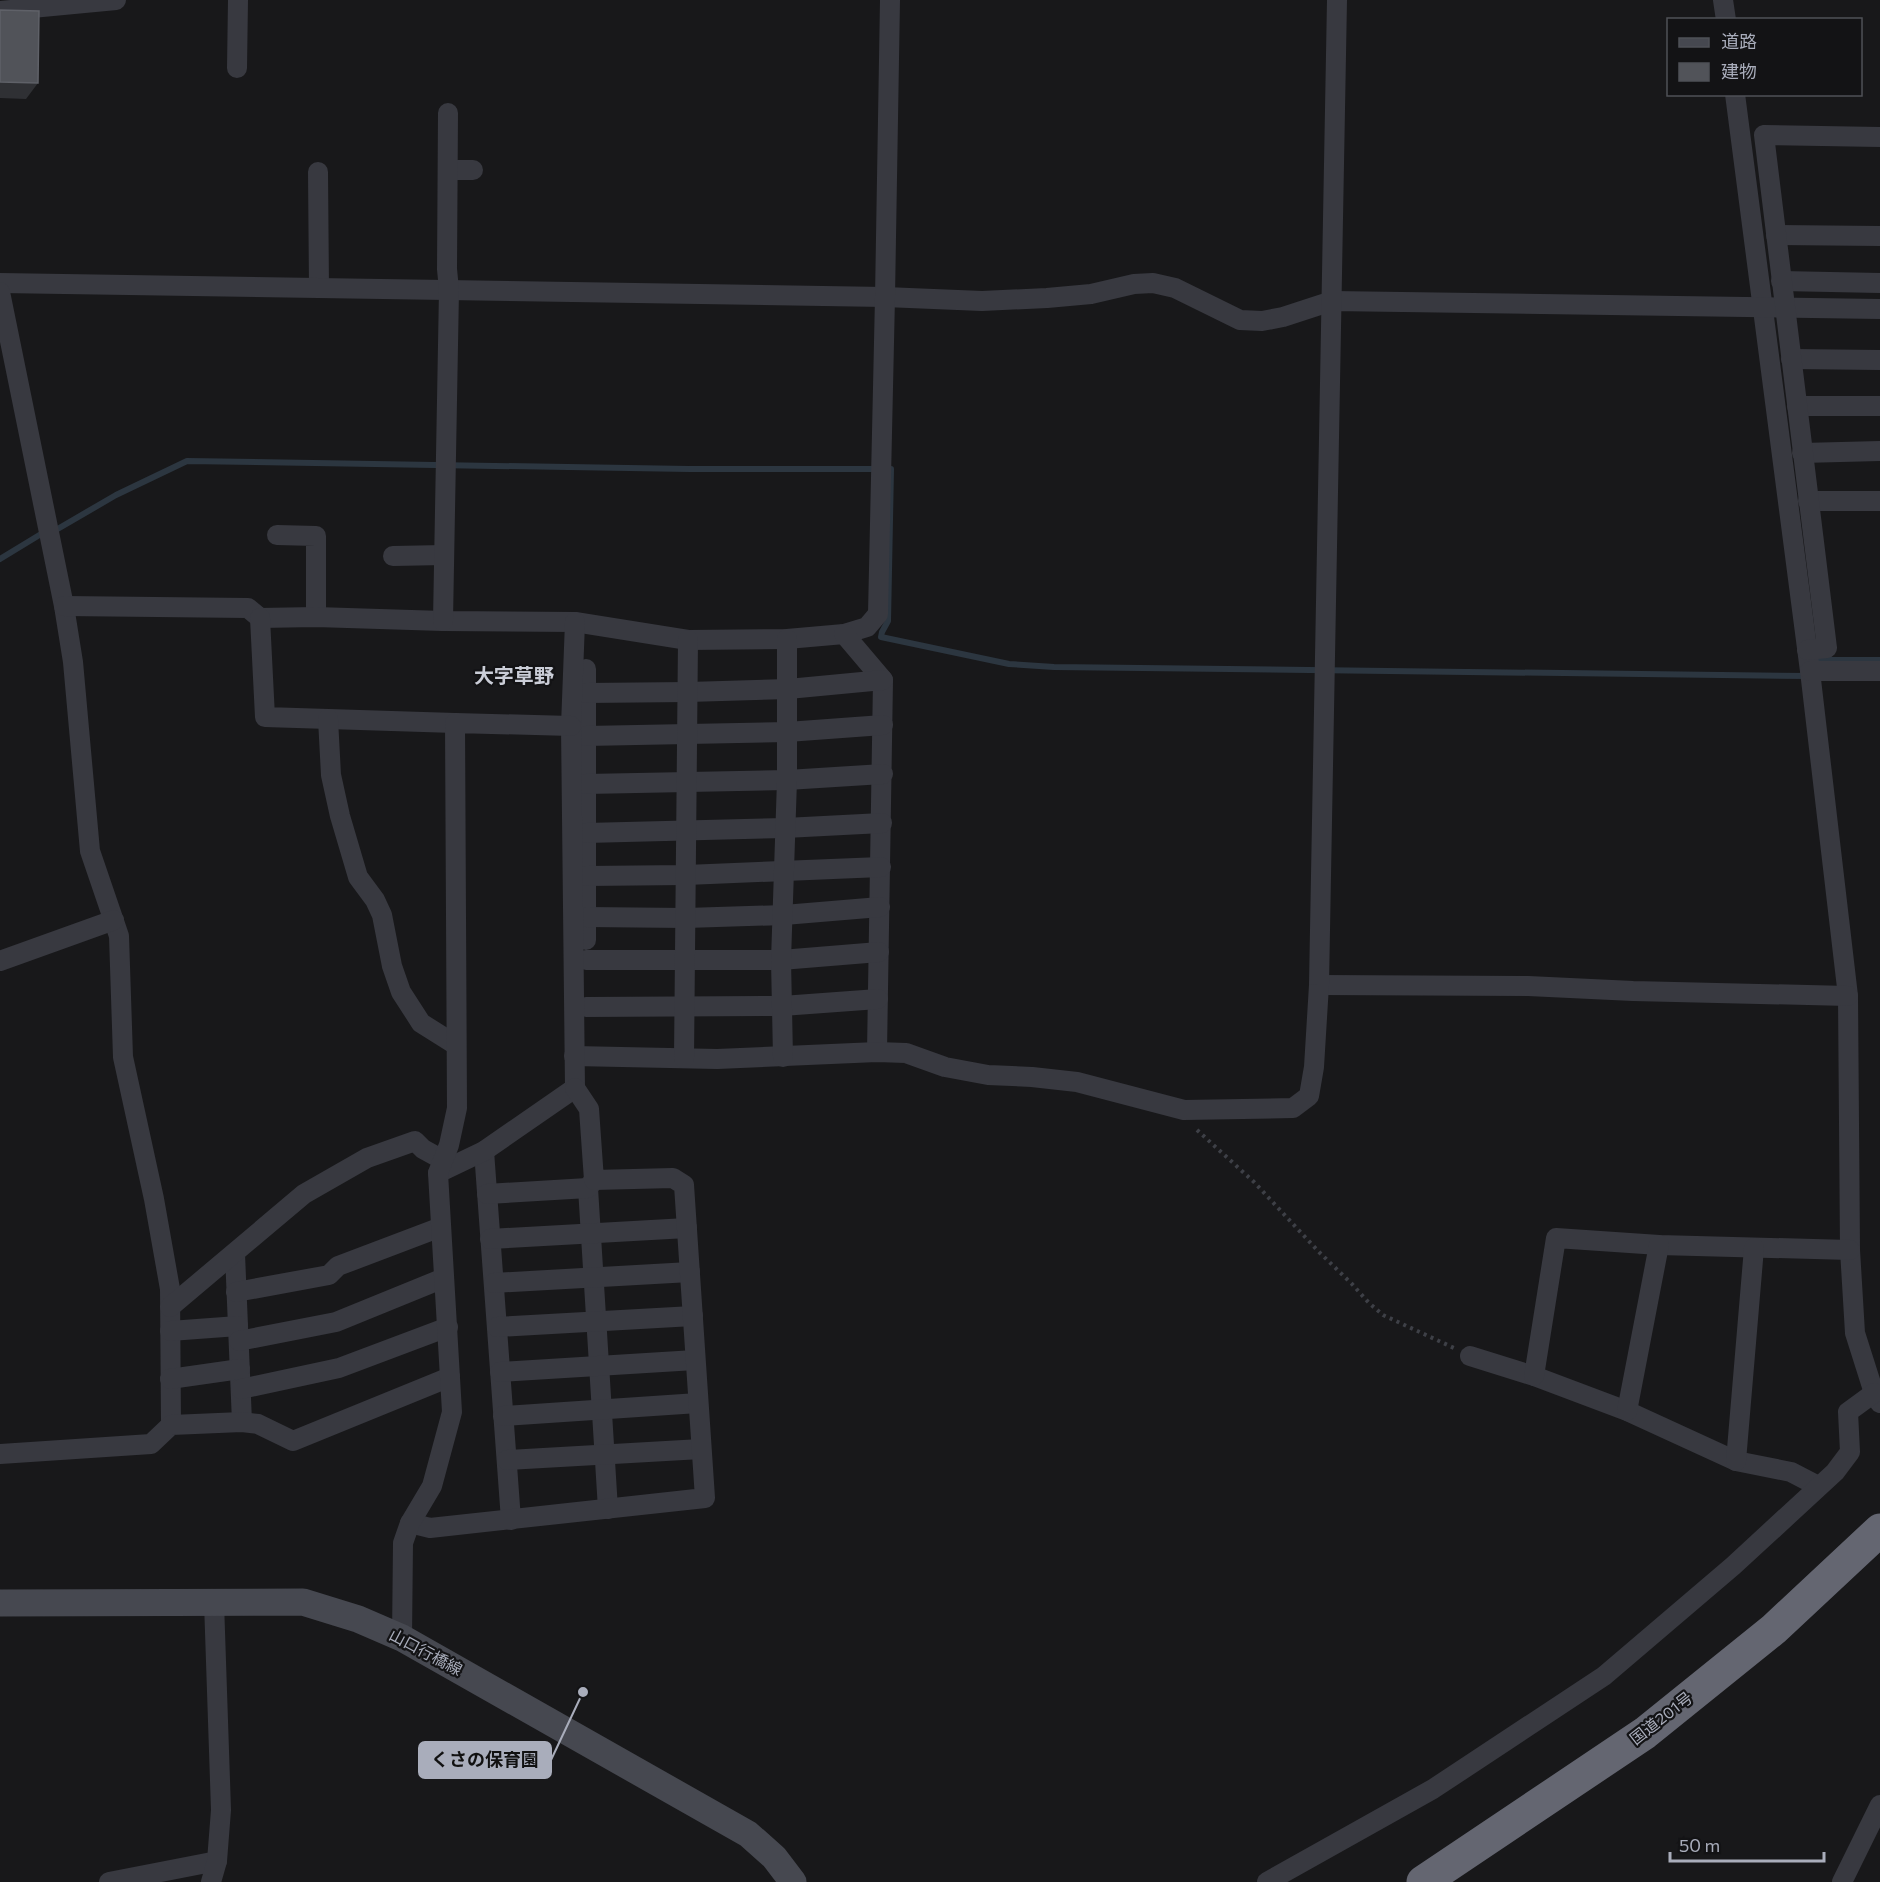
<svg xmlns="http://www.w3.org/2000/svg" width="1880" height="1882" font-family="Commissioner,'Noto Sans JP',sans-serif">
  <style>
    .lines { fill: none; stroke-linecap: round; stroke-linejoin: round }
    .stream { stroke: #2c3640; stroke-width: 6 }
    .path { stroke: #3e4047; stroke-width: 4; stroke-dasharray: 3 4.5; stroke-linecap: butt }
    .street { stroke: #383940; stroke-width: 20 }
    .secondary { stroke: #464850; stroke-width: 27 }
    .highway { stroke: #646671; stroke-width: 33 }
    .shaded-wall { fill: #2f3034 }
    .building { fill: #515359; stroke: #5f6168; stroke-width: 1.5 }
    .labels { text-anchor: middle; stroke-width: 4.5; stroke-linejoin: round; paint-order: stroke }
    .street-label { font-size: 16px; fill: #a9adbb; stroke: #131315 }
    .quarter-label { font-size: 20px; font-weight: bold; fill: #cacdd7; stroke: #131315 }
    .leader { fill: none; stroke: #a9adbb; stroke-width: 2 }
    .callout-dot { fill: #a9adbb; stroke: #131315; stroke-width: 2 }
    .callout { fill: #a9adbb; stroke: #a9adbb; stroke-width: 2 }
    .callout-label { font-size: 18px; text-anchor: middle; font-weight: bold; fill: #111 }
  </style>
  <rect width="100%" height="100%" fill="#18181a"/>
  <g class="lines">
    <g class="stream">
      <polyline points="0,559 46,531 49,534 116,495 187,461 689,469 891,469 888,621 882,632 881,637 1009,664 1054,667 1808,676"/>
      <polyline points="1820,667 1819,660 1880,660"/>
    </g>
    <polyline class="path" points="1197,1130 1254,1182 1319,1252 1352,1284 1369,1303 1383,1315 1454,1348"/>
    <g class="street">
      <polyline points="1723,0 1726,20"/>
      <polyline points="0,11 116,0"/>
      <polyline points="237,68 238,0"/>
      <polyline points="1735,94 1810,671 1848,996 1850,1250 1855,1333 1874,1393 1880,1403"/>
      <polyline points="448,170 473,170"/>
      <polyline points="318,172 319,288"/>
      <polyline points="1776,235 1880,236"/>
      <polyline points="1781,281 1880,283"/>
      <polyline points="0,283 885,297 982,301 1047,298 1091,294 1134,284 1153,283 1175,288 1240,320 1262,321 1283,317 1332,301 1880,309"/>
      <polyline points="0,292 64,606 73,662 90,851 119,936 123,1057 154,1199 170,1289 171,1425"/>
      <polyline points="1791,359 1880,360"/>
      <polyline points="1797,406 1880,406"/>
      <polyline points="1802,453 1880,451"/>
      <polyline points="1808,501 1880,501"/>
      <polyline points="277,535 316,536 316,617"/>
      <polyline points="393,556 444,555"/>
      <polyline points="64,606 248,608 260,618 316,617 443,621 575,622 688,640 787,639 844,634 867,627 878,614 885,297 890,0"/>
      <polyline points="260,618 265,717 455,723"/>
      <polyline points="443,621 449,290 447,269 448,113"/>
      <polyline points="844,634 883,680 877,1052"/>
      <polyline points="1807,650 1827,648 1764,135 1880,137"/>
      <polyline points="586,669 586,940"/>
      <polyline points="1810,671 1880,671"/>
      <polyline points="586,693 688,692 788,689 883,680"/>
      <polyline points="328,719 331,775 340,816 358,877 375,900 382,915 392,966 401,992 421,1023 456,1045"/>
      <polyline points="586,736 787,732 883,725"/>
      <polyline points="586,784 787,780 883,774"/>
      <polyline points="586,833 785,828 882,823"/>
      <polyline points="586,876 686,875 881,867"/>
      <polyline points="586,917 686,918 784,915 880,907"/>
      <polyline points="586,960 781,960 879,952"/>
      <polyline points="0,961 114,920"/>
      <polyline points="1319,985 1528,986 1633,991 1848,996"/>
      <polyline points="586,1007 782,1006 878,999"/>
      <polyline points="574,1056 717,1059 877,1052 906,1053 945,1067 988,1075 1032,1077 1077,1082 1184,1110 1293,1108 1309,1096 1314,1067 1319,985 1337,0"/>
      <polyline points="783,1057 781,960 787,780 787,639"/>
      <polyline points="684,1058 688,640"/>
      <polyline points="484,1151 511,1520"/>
      <polyline points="438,1173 484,1151 575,1088 571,726 575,622"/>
      <polyline points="594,1180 588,1188 608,1509"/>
      <polyline points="487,1194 588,1188"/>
      <polyline points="490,1239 687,1228"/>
      <polyline points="235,1254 242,1422"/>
      <polyline points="494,1283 690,1272"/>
      <polyline points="236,1292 329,1275 338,1266 441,1227"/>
      <polyline points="170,1307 304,1194 367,1158 415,1141 423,1149 443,1160"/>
      <polyline points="497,1327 693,1316"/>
      <polyline points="170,1331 238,1326"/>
      <polyline points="239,1341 336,1322 444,1278"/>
      <polyline points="1470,1356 1534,1376 1627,1411 1736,1461 1791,1472 1818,1486"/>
      <polyline points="500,1372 695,1360"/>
      <polyline points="1534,1376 1556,1238 1659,1245 1850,1250"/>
      <polyline points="170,1379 240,1369"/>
      <polyline points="241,1389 339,1368 448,1327"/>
      <polyline points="1627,1411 1659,1245"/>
      <polyline points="503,1416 698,1403"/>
      <polyline points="0,1454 151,1444 171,1425 242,1422 258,1424 293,1441 450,1377"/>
      <polyline points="507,1460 701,1449"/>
      <polyline points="1736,1461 1754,1248"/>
      <polyline points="410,1523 430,1528 705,1498 684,1185 673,1178 594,1180 589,1109 575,1088"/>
      <polyline points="402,1638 403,1543 410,1523 432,1486 452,1412 438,1173 449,1145 457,1108 455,723 571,726"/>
      <polyline points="109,1882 217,1861"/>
      <polyline points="211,1882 217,1861 221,1810 214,1602"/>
      <polyline points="1267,1882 1433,1789 1604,1676 1733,1566 1835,1472 1850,1452 1848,1412 1874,1393"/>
      <polyline points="1842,1882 1880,1805"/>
    </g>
    <polyline class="secondary" points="0,1603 303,1602 358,1619 402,1638 748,1834 774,1857 793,1882"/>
    <polyline class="highway" points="1423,1882 1645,1733 1774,1629 1880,1530"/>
  </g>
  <polygon class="shaded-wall" points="0,82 38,83 26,99 0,98"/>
  <polygon class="building" points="0,10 39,11 38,83 0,82"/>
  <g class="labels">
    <g class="street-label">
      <text transform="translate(426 1652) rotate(28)" y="6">山口行橋線</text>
      <text transform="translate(1661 1718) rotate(-38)" y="6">国道201号</text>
    </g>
    <g class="quarter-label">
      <text x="514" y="683">大字草野</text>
    </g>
  </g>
  <path class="leader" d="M583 1692L551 1760"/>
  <circle class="callout-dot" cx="583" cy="1692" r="6"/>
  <rect class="callout" x="419" y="1742" width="132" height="36" rx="6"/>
  <g class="callout-label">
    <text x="485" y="1766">くさの保育園</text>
  </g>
  <rect x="1667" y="18" width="195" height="78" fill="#131315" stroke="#4f5157" stroke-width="1.5"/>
  <rect x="1679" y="38" width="30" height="9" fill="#464850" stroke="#4f5157" stroke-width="1.5"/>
  <text x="1721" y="48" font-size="18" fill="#a9adbb">道路</text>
  <rect x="1679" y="63" width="30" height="18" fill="#515359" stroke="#4f5157" stroke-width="1.5"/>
  <text x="1721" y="78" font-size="18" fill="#a9adbb">建物</text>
  <path d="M1670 1852v9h154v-9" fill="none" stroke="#a9adbb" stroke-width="3"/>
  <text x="1679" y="1852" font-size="18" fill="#a9adbb" stroke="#131315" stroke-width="4.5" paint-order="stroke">50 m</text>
</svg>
